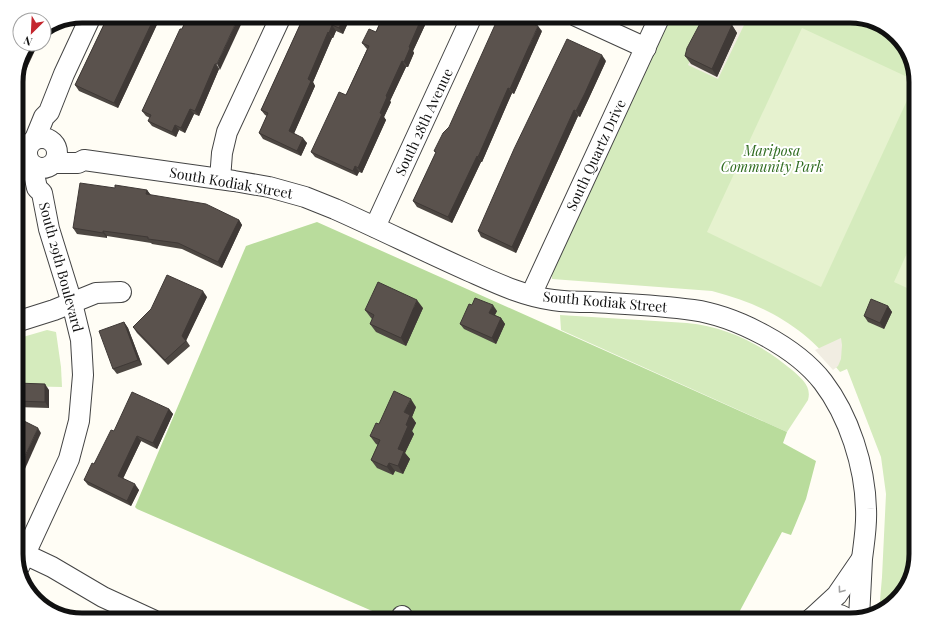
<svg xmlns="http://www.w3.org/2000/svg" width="932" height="636" font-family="'Playfair Display',serif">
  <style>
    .green { fill: #d5ebbd }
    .forest { fill: #b9dc9c }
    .pitch { fill: #e6f2cf }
    .plaza { fill: #f1ede2 }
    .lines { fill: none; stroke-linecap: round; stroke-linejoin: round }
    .street-casing { stroke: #444; stroke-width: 22 }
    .street { stroke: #fff; stroke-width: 20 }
    .wall { fill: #4d4742 }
    .shaded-wall { fill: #3f3936 }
    .building { fill: #5a524d; stroke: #3f3936 }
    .oneway { stroke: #a0a0a0 }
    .labels { text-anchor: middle; stroke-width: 4; stroke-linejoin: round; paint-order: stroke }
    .street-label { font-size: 14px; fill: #111; stroke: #fff }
    .park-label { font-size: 14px; font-style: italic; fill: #2f6b1f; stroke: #fff }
    .rim { fill: none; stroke: #111; stroke-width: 5 }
  </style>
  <rect width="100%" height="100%" fill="#fffdf5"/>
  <g class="green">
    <path d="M668,16H850L887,27L907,49L916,82V554L905,591L883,611L879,612L882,577L886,494L881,457L847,369L840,372C805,327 766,305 712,291L552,279V268Z"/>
    <path d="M560,315L687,323C727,327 761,344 792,370C801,378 812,386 808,400L787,432L561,330Z"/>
    <polygon points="47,330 56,332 61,367 62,387 16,386 16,339"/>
  </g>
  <polygon class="forest" points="317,222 787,432 783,443 816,461 806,499 791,535 782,532 735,620 393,620 137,509 135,507 246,246"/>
  <g class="pitch">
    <polygon points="802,28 916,81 821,287 707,232"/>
    <polygon points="916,233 916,292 894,282"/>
  </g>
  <g class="plaza">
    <polygon points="712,16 746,16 745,23 718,79 688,65"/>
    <polygon points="841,338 842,345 841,359 838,366 833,370 815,350"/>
  </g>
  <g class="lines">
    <g class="street-casing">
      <g id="street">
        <polyline points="576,16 646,48"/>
        <circle cx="42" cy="153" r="15"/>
        <polyline points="35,139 44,117 49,112 64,74 91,16"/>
        <path d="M54,163H78L84,160L234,181L269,187L305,197L335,209C380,229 424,251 469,271C496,283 523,296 553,300C566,302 579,302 592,302C625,304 659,305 693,310C736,316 796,347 823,382C849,416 865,466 866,509C867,526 864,542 862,559C861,579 860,598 859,618"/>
        <polyline points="220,179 222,153 227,132 281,16"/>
        <polyline points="375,227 472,16"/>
        <polyline points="531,295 660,16"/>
        <polyline points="16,322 54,310 96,293 121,292"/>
        <polyline points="16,550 52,567 103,597 153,620"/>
        <polyline points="19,567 69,459 79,421 83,375 81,340 72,303 49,229 42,193 37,188 32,165"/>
        <path d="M812,618C824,612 838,611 849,620"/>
        <polyline points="811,619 837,595 861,560"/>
        <polyline points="401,620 402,616"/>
      </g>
    </g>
    <use href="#street" class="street"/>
  </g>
  <g class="wall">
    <polygon points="108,16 161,16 118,108 79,91 75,85"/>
    <polygon points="188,16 220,70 219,69 199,116 194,114 185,133 179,130 176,137 152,126 148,121 150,118 146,116 142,111"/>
    <polygon points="304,16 351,16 343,34 336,31 333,38 332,38 313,82 315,86 294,133 307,143 301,156 263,139 259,133 267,116 265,115 261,110"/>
    <polygon points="383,16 431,16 428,24 426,23 413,51 414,53 408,67 406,67 390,101 391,102 384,117 386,120 362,173 359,172 357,176 315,157 311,152 346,95 367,49 366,48 362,43 376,32"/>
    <polygon points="732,25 737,33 717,77 691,64 685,56"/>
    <polygon points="542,31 514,94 512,93 482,162 481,162 452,223 417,207 413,201 436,153 434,151"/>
    <polygon points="606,61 589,98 580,117 578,116 516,253 481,237 478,231"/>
    <polygon points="115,188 147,190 151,195 239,220 242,225 222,268 182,249 152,244 151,243 107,236 107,238 77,234 73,228"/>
    <polygon points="16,254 25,281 16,284"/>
    <polygon points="207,297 186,340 190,346 168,365 137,333 133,327 151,309"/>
    <polygon points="472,305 497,311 495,315 501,318 505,324 496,344 464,329 460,324"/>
    <polygon points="888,306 892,312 884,329 868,322 864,316"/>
    <polygon points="423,308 406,346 376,332 370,324 372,319 371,318 365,310"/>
    <polygon points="124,322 128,328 142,365 117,374 113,369"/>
    <polygon points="16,383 49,390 49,408 16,407"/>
    <polygon points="416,407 412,417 416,423 412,431 414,434 405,453 410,459 403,474 395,471 393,475 377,468 371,460 378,445 376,444 370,436 379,424"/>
    <polygon points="169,409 173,414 157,449 141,441 123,478 139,490 131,506 88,485 84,480 114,431"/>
  </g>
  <g class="shaded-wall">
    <polygon points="155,16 161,16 118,108 114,103"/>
    <polygon points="239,16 245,16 220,70 217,64"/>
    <polygon points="345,16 351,16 343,34 339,28"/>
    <polygon points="425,16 431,16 428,24 424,18"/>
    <polygon points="422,17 426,23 413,51 414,53 408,67 404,62 409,47"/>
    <polygon points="332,25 336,31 333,38 329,33"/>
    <polygon points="732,25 737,33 717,77 712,69"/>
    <polygon points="538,26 542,31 514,94 510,89"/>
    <polygon points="328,32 332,38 313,82 315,86 293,136 289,131 308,79"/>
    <polygon points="32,44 38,44 26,70 16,96 16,81"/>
    <polygon points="602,55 606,61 589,98 580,117 576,111"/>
    <polygon points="402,61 406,67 390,101 391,102 384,117 386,120 362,173 358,168 380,113 386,96"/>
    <polygon points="215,64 219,69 199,116 195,111"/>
    <polygon points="508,88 512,93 482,162 478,157"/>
    <polygon points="190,109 194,114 185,133 181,128"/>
    <polygon points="574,110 578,116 516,253 512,247"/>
    <polygon points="175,125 179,130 176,137 172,132"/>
    <polygon points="303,138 307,143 301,156 297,151"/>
    <polygon points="477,156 481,162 452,223 448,217"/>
    <polygon points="355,166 359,172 357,176 353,171"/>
    <polygon points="147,190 151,196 146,194"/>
    <polygon points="239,220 242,225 222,268 218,262"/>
    <polygon points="103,231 107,236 107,238 103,233"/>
    <polygon points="16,254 25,281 21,276 16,261"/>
    <polygon points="203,291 207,297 186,341 182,336"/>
    <polygon points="417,300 423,308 406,346 401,338"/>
    <polygon points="493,305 497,311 493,318 489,313"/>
    <polygon points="888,306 892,312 884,329 880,323"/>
    <polygon points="501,318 505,324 496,344 492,338"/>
    <polygon points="124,322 128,328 142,365 138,360"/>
    <polygon points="45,384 49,390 49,408 45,402"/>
    <polygon points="411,399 416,407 412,417 416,423 412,431 414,434 405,453 410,459 403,474 398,466 398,449 406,425 404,412"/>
    <polygon points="169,409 173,414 157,449 153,443"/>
    <polygon points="38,428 41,433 16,489 16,475"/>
    <polygon points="137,436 141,441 122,481 118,476"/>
    <polygon points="389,463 395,471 393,475 387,467"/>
    <polygon points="135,484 139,490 131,506 127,501"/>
  </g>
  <g class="building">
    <polygon points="108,16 155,16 114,103 75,85"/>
    <polygon points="188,16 239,16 217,64 215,64 195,111 190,109 181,128 175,125 172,132 148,121 151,115 142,111 180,29 182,29"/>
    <polygon points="304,16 345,16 339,28 332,25 329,33 328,32 308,79 311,81 289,131 303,138 297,151 259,133 268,113 261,110"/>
    <polygon points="383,16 425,16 424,18 422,17 409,47 410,48 404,62 402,61 386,96 387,97 380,113 382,114 358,168 355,166 353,171 311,152 339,92 346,95 369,46 362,43 369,29 376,32"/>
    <polygon points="499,16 517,16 538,26 510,89 508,88 478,157 477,156 448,217 413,201 436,152 434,151 443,133 449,127"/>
    <polygon points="704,16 712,16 732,25 712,69 685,56 687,48"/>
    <polygon points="567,39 602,55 585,93 576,111 574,110 512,247 478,231 514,149"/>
    <polygon points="32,44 23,64 16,81 16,78"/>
    <polygon points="80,183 115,188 115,185 147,190 146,194 206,204 239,220 218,262 178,243 148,239 148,237 103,231 103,233 73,228"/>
    <polygon points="16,261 21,276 16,277"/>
    <polygon points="167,275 203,291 182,336 186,341 165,360 133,327 151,309"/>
    <polygon points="378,282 417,300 401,338 370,324 374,315 365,310"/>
    <polygon points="475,298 493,305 489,313 501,318 492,338 460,324 469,304 472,305"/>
    <polygon points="871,299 888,306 880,323 864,316"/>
    <polygon points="124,322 138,360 113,369 99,331"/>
    <polygon points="16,383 45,384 45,402 16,401"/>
    <polygon points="394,391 411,399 404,412 410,415 406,425 408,426 398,449 404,451 398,466 389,463 387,467 371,460 380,440 370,436 376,423 379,424"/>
    <polygon points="132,392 169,409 153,443 137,436 118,476 135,484 127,501 84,480 92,463 94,464 111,430 114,431"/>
    <polygon points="16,417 38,428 16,475"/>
  </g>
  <defs><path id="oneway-chevron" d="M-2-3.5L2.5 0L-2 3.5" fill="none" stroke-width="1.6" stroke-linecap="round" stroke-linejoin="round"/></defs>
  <use class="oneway" href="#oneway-chevron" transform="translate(841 590) rotate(126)"/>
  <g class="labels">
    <g class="street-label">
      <text transform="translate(424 122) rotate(-65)" y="5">South 28th Avenue</text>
      <text transform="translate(596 155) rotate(-65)" y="5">South Quartz Drive</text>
      <text transform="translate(231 183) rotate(10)" y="5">South Kodiak Street</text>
      <text transform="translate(61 267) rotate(75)" y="5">South 29th Boulevard</text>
      <text transform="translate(605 302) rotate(5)" y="5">South Kodiak Street</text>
    </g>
    <g class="park-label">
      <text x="772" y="156">Mariposa<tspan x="772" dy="16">Community Park</tspan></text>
    </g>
  </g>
  <path d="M0 0H932V636H0ZM82 23H850A59 59 0 0 1 909 82V554A59 59 0 0 1 850 613H82A59 59 0 0 1 23 554V82A59 59 0 0 1 82 23Z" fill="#fff" fill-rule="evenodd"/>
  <path class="rim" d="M82 23H850A59 59 0 0 1 909 82V554A59 59 0 0 1 850 613H82A59 59 0 0 1 23 554V82A59 59 0 0 1 82 23Z"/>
  <g transform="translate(32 32) rotate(204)"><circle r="19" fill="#ffffff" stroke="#a0a0a0"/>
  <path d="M0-3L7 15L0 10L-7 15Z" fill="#c4262e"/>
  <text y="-6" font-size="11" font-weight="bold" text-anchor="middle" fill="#111111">N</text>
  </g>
</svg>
